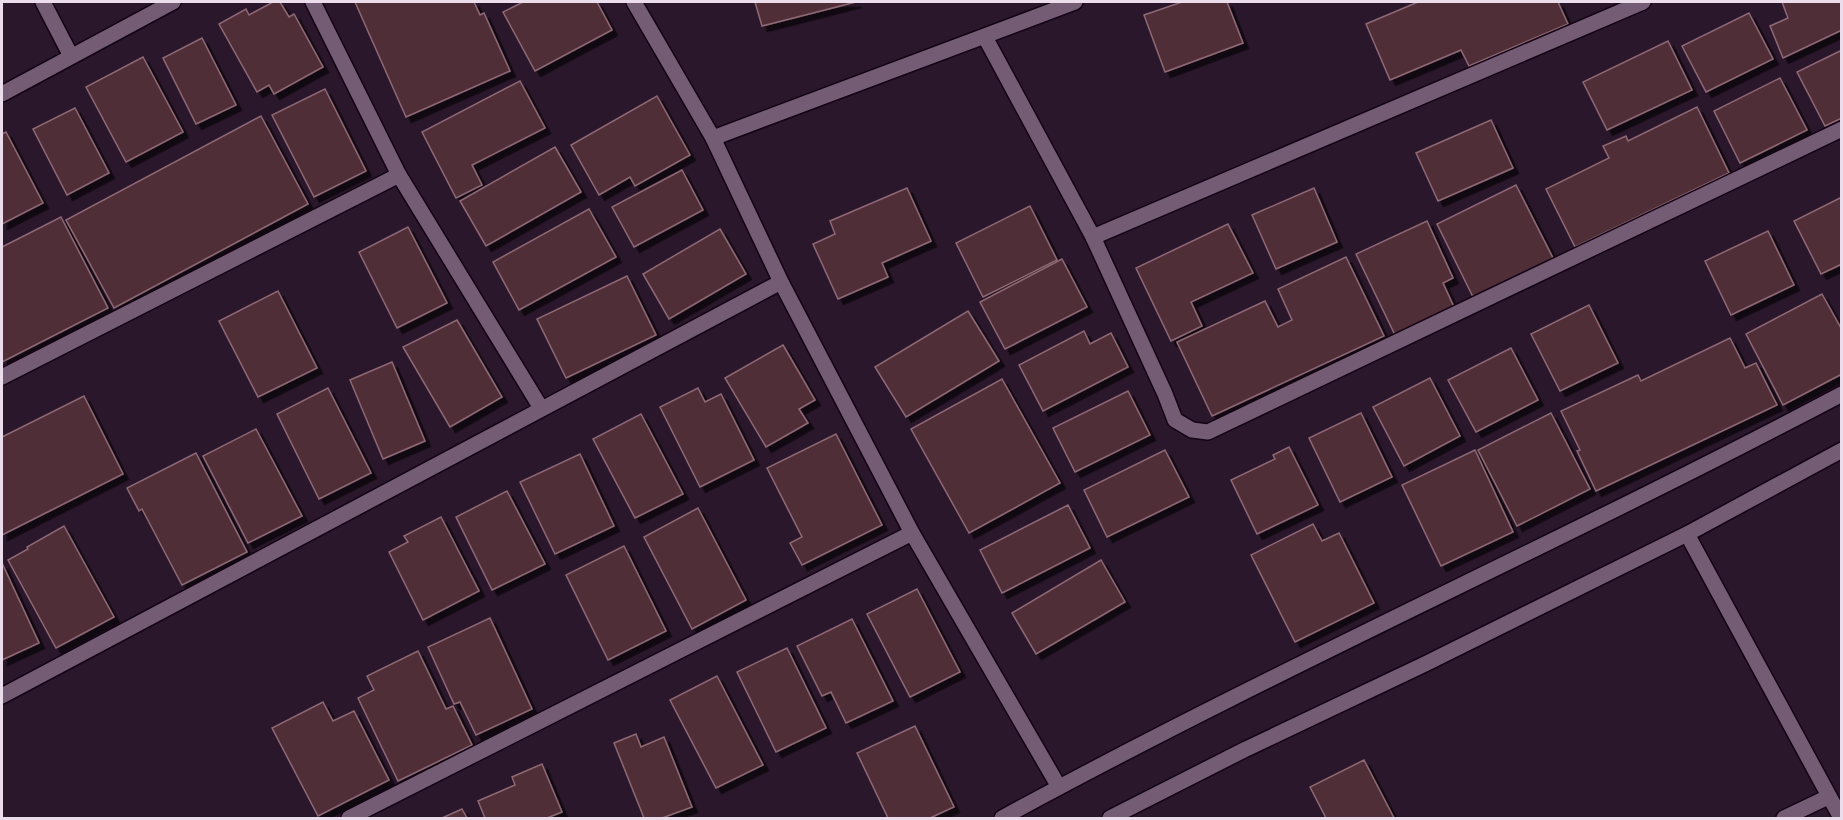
<svg xmlns="http://www.w3.org/2000/svg" width="1843" height="820" font-family="Bitter,serif">
  <style>
    .building { fill: #4f2e39; stroke: #8e6974; stroke-width: 1.5; filter: url(#shadow) }
    .lines { fill: none; stroke-linecap: round; stroke-linejoin: round }
    .minor-casing { stroke: #130314; stroke-width: 18 }
    .tertiary-casing { stroke: #130314; stroke-width: 18 }
    .minor { stroke: #755c75; stroke-width: 15 }
    .tertiary { stroke: #755c75; stroke-width: 15 }
  </style>
  <defs>
    <filter id="shadow"><feDropShadow dx="5.5" dy="5.5" stdDeviation="0" flood-color="#0009"/></filter>
  </defs>
  <rect width="100%" height="100%" fill="#2b172c"/>
  <g class="building">
    <polygon points="273,2 280,2 289,17 294,14 323,67 274,94 269,85 257,92 219,24 246,9 249,15"/>
    <polygon points="355,2 474,2 480,15 484,13 510,71 406,117"/>
    <polygon points="523,2 597,2 612,30 535,71 503,12"/>
    <polygon points="755,2 856,2 762,26"/>
    <polygon points="1182,2 1227,2 1243,43 1165,72 1144,15"/>
    <polygon points="1418,2 1558,2 1568,24 1469,66 1461,50 1390,80 1366,24"/>
    <polygon points="1782,2 1842,2 1842,30 1783,58 1770,26 1788,18"/>
    <polygon points="1749,13 1773,59 1706,92 1682,46"/>
    <polygon points="202,38 236,105 196,124 163,58"/>
    <polygon points="1668,41 1692,90 1607,130 1583,82"/>
    <polygon points="1842,50 1842,118 1825,126 1797,72"/>
    <polygon points="143,57 183,132 126,162 86,87"/>
    <polygon points="1780,78 1807,130 1740,163 1714,111"/>
    <polygon points="520,81 545,128 472,165 482,185 456,198 422,132"/>
    <polygon points="325,89 366,171 314,197 272,115"/>
    <polygon points="657,96 690,155 635,186 630,177 599,195 571,145"/>
    <polygon points="1697,107 1729,173 1575,247 1546,189 1609,158 1603,146 1626,136 1628,141"/>
    <polygon points="75,108 109,173 67,195 33,129"/>
    <polygon points="261,116 308,204 114,308 66,220"/>
    <polygon points="1491,120 1513,168 1438,201 1416,153"/>
    <polygon points="6,132 43,203 2,224 2,134"/>
    <polygon points="555,147 581,192 486,246 460,201"/>
    <polygon points="682,170 703,210 634,247 612,207"/>
    <polygon points="1516,185 1554,260 1474,299 1437,224"/>
    <polygon points="907,188 931,241 882,263 888,277 838,299 813,244 835,234 830,221"/>
    <polygon points="1314,188 1337,242 1276,269 1252,215"/>
    <polygon points="1842,197 1842,264 1821,274 1794,221"/>
    <polygon points="1030,206 1057,260 983,297 956,243"/>
    <polygon points="589,209 616,257 519,310 493,262"/>
    <polygon points="61,217 108,308 2,362 2,247"/>
    <polygon points="1427,221 1453,278 1443,283 1454,307 1395,335 1356,254"/>
    <polygon points="1228,224 1253,273 1191,302 1202,326 1171,341 1136,268"/>
    <polygon points="408,227 447,303 397,328 359,252"/>
    <polygon points="720,229 746,274 669,319 643,274"/>
    <polygon points="1768,231 1794,285 1731,315 1705,261"/>
    <polygon points="1346,257 1384,336 1212,416 1177,342 1265,301 1278,327 1292,320 1278,289"/>
    <polygon points="1062,259 1087,307 1005,349 980,302"/>
    <polygon points="627,276 656,335 566,378 537,319"/>
    <polygon points="278,291 317,368 258,397 219,321"/>
    <polygon points="1822,294 1842,330 1842,374 1783,405 1746,334"/>
    <polygon points="1589,305 1618,363 1560,391 1531,334"/>
    <polygon points="968,311 999,361 906,417 875,367"/>
    <polygon points="457,320 502,397 450,427 403,347"/>
    <polygon points="1084,331 1090,344 1111,333 1128,367 1043,411 1019,365"/>
    <polygon points="1730,338 1745,368 1756,363 1777,405 1596,491 1577,451 1580,450 1561,411 1638,375 1641,381"/>
    <polygon points="783,345 815,400 799,409 808,423 766,447 725,378"/>
    <polygon points="1511,348 1538,400 1476,432 1448,380"/>
    <polygon points="392,362 425,441 383,459 350,380"/>
    <polygon points="1430,378 1460,436 1404,466 1373,407"/>
    <polygon points="1002,379 1060,483 969,533 911,429"/>
    <polygon points="328,388 371,473 319,499 277,414"/>
    <polygon points="698,388 705,402 721,394 754,460 700,487 660,407"/>
    <polygon points="1128,391 1150,435 1075,472 1053,428"/>
    <polygon points="84,396 123,474 2,535 2,437"/>
    <polygon points="1361,413 1392,477 1340,502 1309,438"/>
    <polygon points="1551,413 1590,489 1517,526 1478,450"/>
    <polygon points="641,414 683,494 635,518 593,439"/>
    <polygon points="256,429 302,516 248,543 203,456"/>
    <polygon points="836,434 882,525 802,565 790,543 802,537 767,468"/>
    <polygon points="1289,447 1318,505 1257,534 1231,480 1275,459 1273,455"/>
    <polygon points="1165,450 1189,497 1107,537 1084,490"/>
    <polygon points="1475,450 1513,532 1441,566 1402,485"/>
    <polygon points="196,453 247,552 182,585 142,509 139,511 127,488"/>
    <polygon points="580,454 614,526 555,554 520,482"/>
    <polygon points="507,491 545,564 492,590 456,517"/>
    <polygon points="1068,505 1090,548 1002,593 980,550"/>
    <polygon points="698,508 746,600 692,629 644,537"/>
    <polygon points="441,517 479,591 423,620 389,552 408,542 404,536"/>
    <polygon points="1313,524 1322,541 1339,533 1374,603 1295,642 1251,555"/>
    <polygon points="64,526 114,617 56,648 8,560 28,549 27,547"/>
    <polygon points="624,546 666,631 608,660 566,575"/>
    <polygon points="1101,560 1125,602 1036,654 1012,613"/>
    <polygon points="2,563 39,643 2,660"/>
    <polygon points="917,589 960,672 910,697 867,614"/>
    <polygon points="490,618 532,709 476,735 460,702 454,704 428,647"/>
    <polygon points="852,619 893,701 846,723 831,692 822,696 797,646"/>
    <polygon points="787,648 826,728 776,752 737,672"/>
    <polygon points="418,651 446,709 453,706 472,745 398,781 358,698 374,690 367,676"/>
    <polygon points="717,676 763,765 716,788 670,700"/>
    <polygon points="323,702 333,721 354,711 389,780 318,816 272,728"/>
    <polygon points="915,726 954,807 930,818 888,818 857,753"/>
    <polygon points="636,734 641,747 664,737 692,807 662,818 644,818 614,743"/>
    <polygon points="1364,760 1394,818 1326,818 1310,787"/>
    <polygon points="542,764 562,812 547,818 485,818 478,801 515,785 512,777"/>
    <polygon points="462,809 467,818 442,818"/>
  </g>
  <g class="lines">
    <g class="minor-casing">
      <g id="minor">
        <polyline points="43,2 71,56"/>
        <polyline points="313,2 399,175 541,408"/>
        <polyline points="634,2 713,138 781,282 912,533 1059,787"/>
        <polyline points="985,37 1093,237 1165,394 1175,420 1192,430 1208,432 1231,421 1842,129"/>
        <polyline points="2,94 173,2"/>
        <polyline points="713,138 1075,2"/>
        <polyline points="1093,237 1643,2"/>
        <polyline points="2,377 399,175"/>
        <polyline points="1687,534 1841,818"/>
        <polyline points="2,696 781,282"/>
        <polyline points="349,818 912,533"/>
        <polyline points="1784,818 1828,797"/>
      </g>
    </g>
    <g class="tertiary-casing">
      <g id="tertiary">
        <path d="M1002,818C1277,668 1564,541 1842,394"/>
        <polyline points="1110,818 1244,750 1425,664 1687,534 1842,450"/>
      </g>
    </g>
    <use href="#minor" class="minor"/>
    <use href="#tertiary" class="tertiary"/>
  </g>
  <rect width="1843" height="820" fill="none" stroke="#ebddeb" stroke-width="6"/>
</svg>
